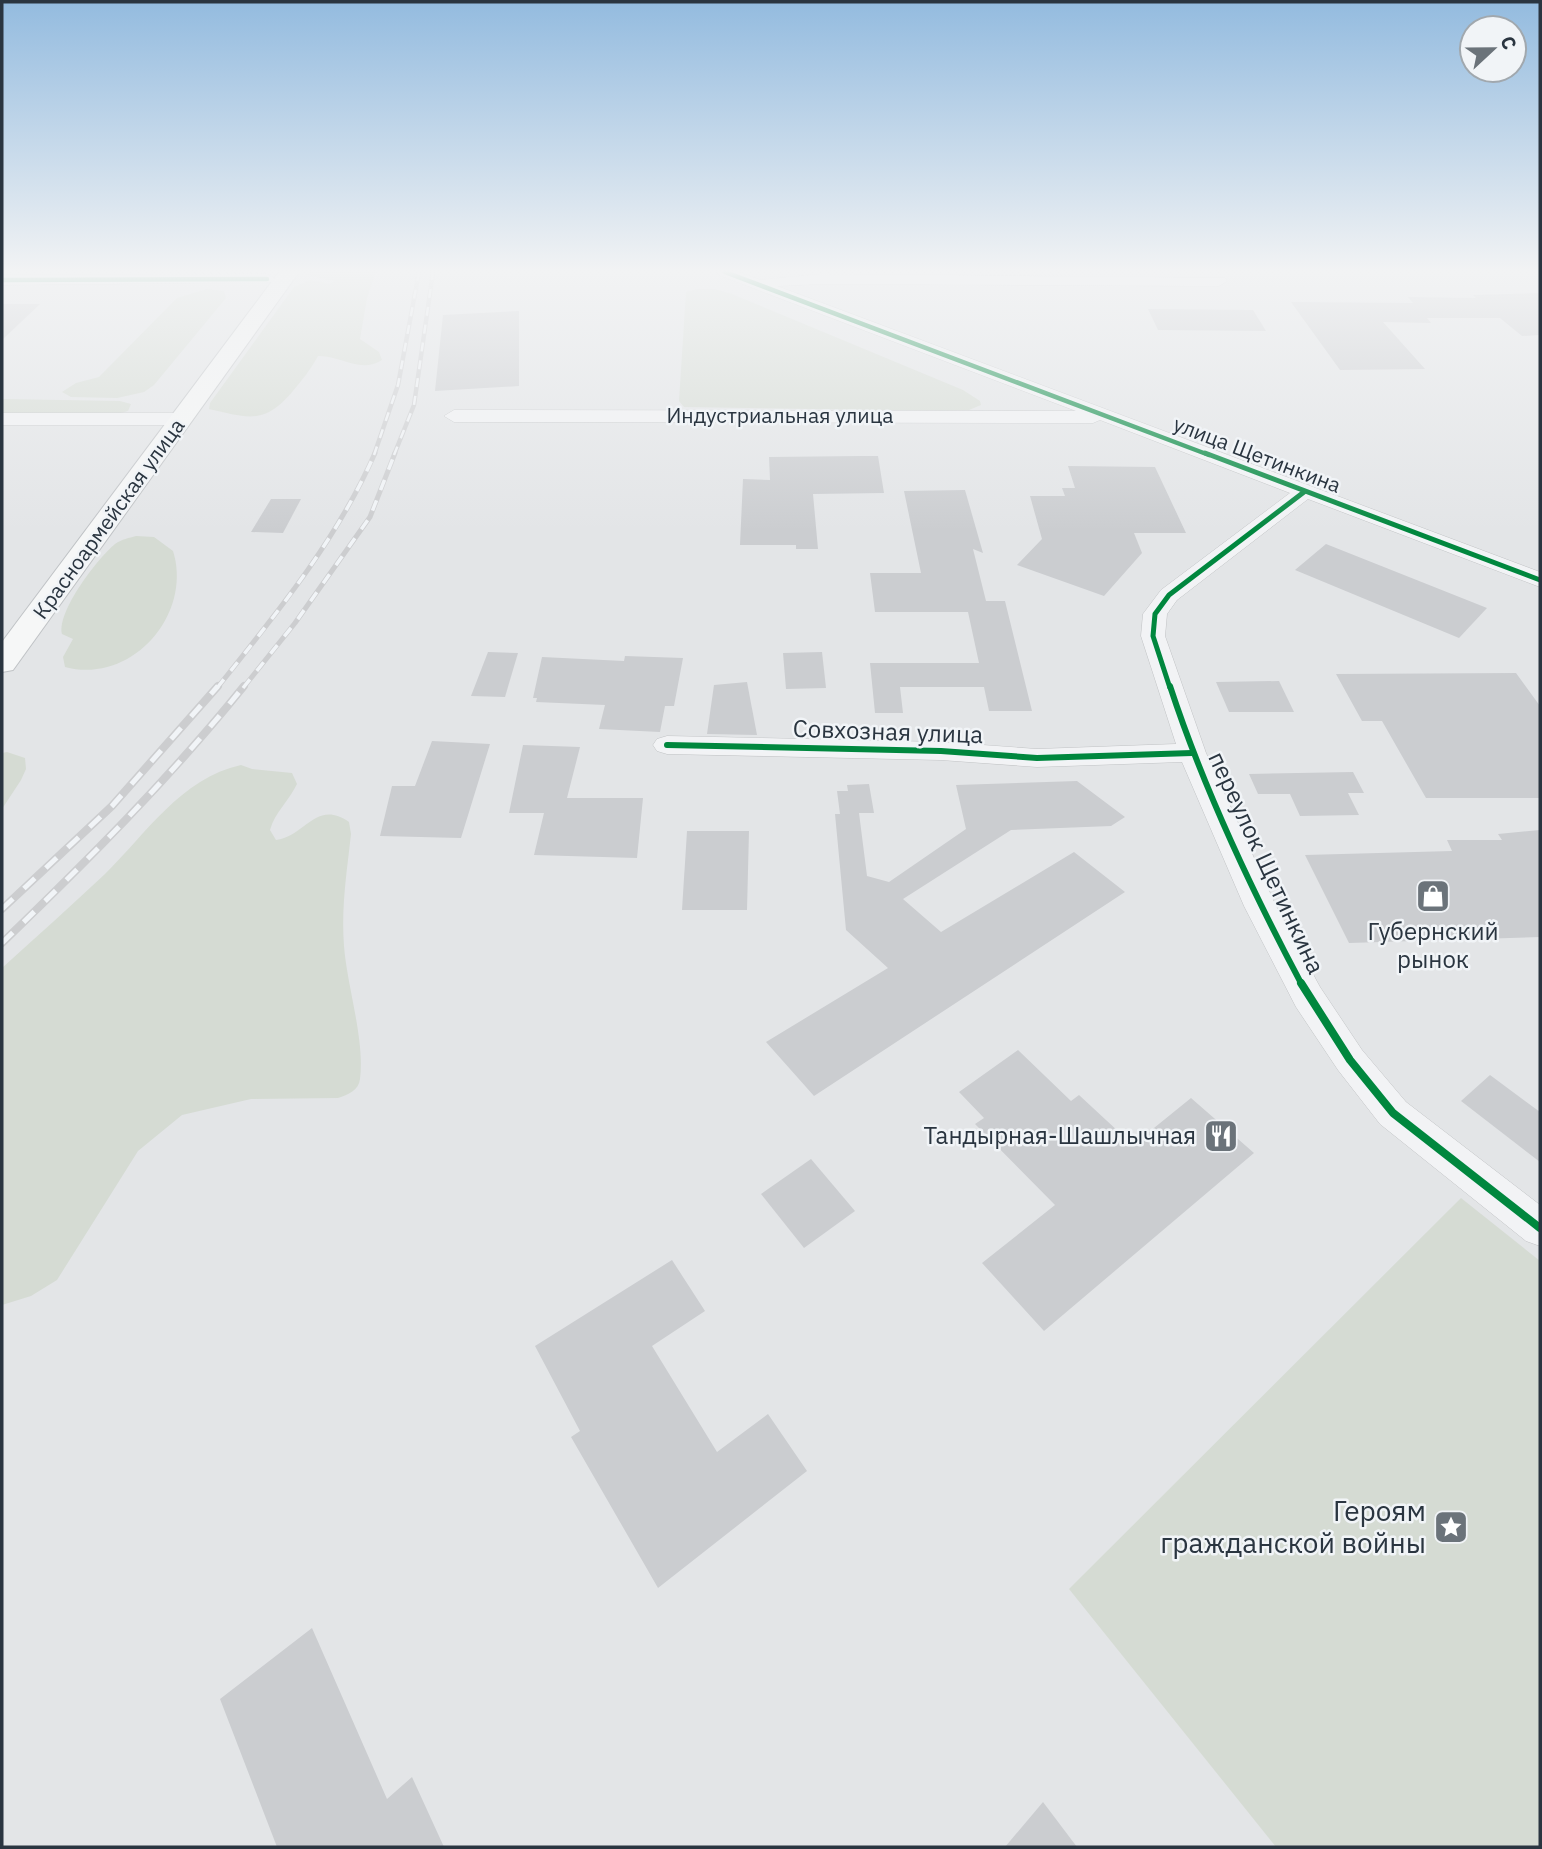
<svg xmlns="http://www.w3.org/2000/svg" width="1542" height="1849" font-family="'IBM Plex Sans',sans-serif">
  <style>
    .green { fill: #d5dbd3 }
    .building { fill: #cbcdd0 }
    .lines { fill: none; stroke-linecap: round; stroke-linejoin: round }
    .minor-casing { stroke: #c1c3c5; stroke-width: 1 }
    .major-casing { stroke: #bfc2c5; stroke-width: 2 }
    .minor { fill: #f2f3f5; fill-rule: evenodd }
    .major { fill: #f6f7f7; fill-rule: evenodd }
    .rail-far2-casing { stroke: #cccdcf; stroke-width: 4.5 }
    .rail-far1-casing { stroke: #cccdcf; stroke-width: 5 }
    .rail-casing { stroke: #cccdcf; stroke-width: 8 }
    .rail-far2 { stroke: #f1f4f7; stroke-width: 2.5; stroke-dasharray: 9; stroke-linecap: butt }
    .rail-far1 { stroke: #f1f4f7; stroke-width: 3.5; stroke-dasharray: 11; stroke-linecap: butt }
    .rail { stroke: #f1f4f7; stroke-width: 5; stroke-dasharray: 15; stroke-linecap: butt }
    .cycleway-far3-casing { stroke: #f1f4f7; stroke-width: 7 }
    .cycleway-far2-casing { stroke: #f1f4f7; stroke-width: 9 }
    .cycleway-far1-casing { stroke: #f1f4f7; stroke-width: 10 }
    .cycleway-casing { stroke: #f1f4f7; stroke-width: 12 }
    .cycleway-far3 { stroke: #00873e; stroke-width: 4.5 }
    .cycleway-far2 { stroke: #00873e; stroke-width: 5 }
    .cycleway-far1 { stroke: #00873e; stroke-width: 6 }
    .cycleway { stroke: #00873e; stroke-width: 8 }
    .labels { text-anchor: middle; stroke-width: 5; stroke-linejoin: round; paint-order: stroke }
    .far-street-label { font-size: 21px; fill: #2a3540; stroke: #f1f4f7 }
    .street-label { font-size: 24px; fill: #2a3540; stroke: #f1f4f7 }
    .poi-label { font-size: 24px; fill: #2a3540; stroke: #f1f4f7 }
    .near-poi-label { font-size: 28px; fill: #2a3540; stroke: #f1f4f7; text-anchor: end }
  </style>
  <rect width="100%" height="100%" fill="#e3e5e7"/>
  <g class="green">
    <path d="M310,272H376L367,298L360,339L379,352L382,360C360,374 340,355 318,356C311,369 303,379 293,391C264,425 249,418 209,409L210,403L294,287L310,280L330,284L334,281L311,276L308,274Z"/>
    <polygon points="207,289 224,291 226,298 154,385 144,392 117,398 71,397 62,392 76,383 99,377 177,298"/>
    <polygon points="697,289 715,289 732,294 963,390 980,401 981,405 969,410 944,411 684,407 679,401 686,292"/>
    <polygon points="2,399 120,401 131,404 128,411 110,416 2,416"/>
    <path d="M136,536L154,537L173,551C193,614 132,685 65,667L63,657L73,639L62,634C57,611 98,558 115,544C122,539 129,538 136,536Z"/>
    <polygon points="7,752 25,758 26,769 21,780 2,809 2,753"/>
    <path d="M241,765L252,769L292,773L297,784C289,801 275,812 270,830L276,840C306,836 316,799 349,822L351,834C347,871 341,907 344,946C347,986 365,1040 360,1079C359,1090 348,1095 338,1098L251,1099L182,1115L138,1151L57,1280L31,1296L2,1305V968C36,937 71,906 105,874C146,834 181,778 241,765Z"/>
    <polygon points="1461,1198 1540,1261 1540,1847 1276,1847 1069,1589"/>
  </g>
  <g class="building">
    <polygon points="1540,293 1540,335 1522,336 1500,318 1427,318 1431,323 1383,322 1425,369 1340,370 1291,302 1413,303 1408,297 1476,298 1473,295"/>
    <polygon points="2,304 40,304 2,340"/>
    <polygon points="1148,309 1253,310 1266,331 1158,330"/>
    <polygon points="519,311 519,386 435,391 443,315"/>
    <polygon points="862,456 878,456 884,493 813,494 818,549 796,549 796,545 740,545 743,479 770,480 769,457"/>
    <polygon points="1068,466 1155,467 1186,533 1134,533 1142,553 1104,596 1017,565 1042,539 1030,496 1065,496 1062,488 1075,488"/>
    <polygon points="965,490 983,553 973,549 986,601 1005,601 1032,711 989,711 984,687 900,687 903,713 875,713 870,663 979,663 968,612 875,612 870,573 921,573 904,491"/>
    <polygon points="271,499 301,499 283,533 251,532"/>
    <polygon points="1326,544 1487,608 1459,638 1295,570"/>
    <polygon points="488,652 518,653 505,697 471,696"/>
    <polygon points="822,652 826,688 786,689 783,653"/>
    <polygon points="625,656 683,658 674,706 665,706 660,732 599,729 605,705 536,702 537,698 533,698 542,657 624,661"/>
    <polygon points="1516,673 1540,706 1540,798 1426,798 1382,721 1362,721 1336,674"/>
    <polygon points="1279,681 1294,712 1229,712 1216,682"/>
    <polygon points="747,682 757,735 707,734 714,685"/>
    <polygon points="432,741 490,744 461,838 380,836 392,786 415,786"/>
    <polygon points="523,745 580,747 567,798 643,798 637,858 534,855 544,813 509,813"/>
    <polygon points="1353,772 1364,793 1348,793 1359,815 1300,816 1290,794 1258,794 1249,774"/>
    <polygon points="1077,781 1125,817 1111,826 1011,830 903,899 941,932 1074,852 1125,892 814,1096 766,1042 888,968 846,930 835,814 840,814 837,791 848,791 847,785 869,784 874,813 859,813 867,876 889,882 966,829 956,785"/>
    <polygon points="1540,830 1540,937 1349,943 1305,855 1452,851 1447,840 1502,840 1498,834"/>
    <polygon points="687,831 749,831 747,910 682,910"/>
    <polygon points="1018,1050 1071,1101 1079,1095 1133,1145 1191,1098 1254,1153 1044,1331 982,1263 1055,1205 975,1124 984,1118 959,1092"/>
    <polygon points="1490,1075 1540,1112 1540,1162 1461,1101"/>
    <polygon points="811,1159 855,1211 804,1248 761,1194"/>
    <polygon points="672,1260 705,1311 652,1346 717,1452 768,1414 807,1471 658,1588 571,1437 580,1431 535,1346"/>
    <polygon points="312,1628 387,1799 412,1777 444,1847 277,1847 220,1699"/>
    <polygon points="1043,1802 1077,1847 1005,1847"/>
  </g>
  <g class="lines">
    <g class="minor-casing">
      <g id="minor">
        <polygon points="717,272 739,272 760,280 822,274 1225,278 1227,281 1219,286 822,284 777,286 1540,572 1540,587 1308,499 1177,600 1167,614 1165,636 1206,753 1276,906 1320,987 1362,1050 1406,1102 1540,1205 1540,1246 1526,1241 1380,1124 1338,1070 1296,1007 1244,906 1182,762 1037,767 941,760 667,754 657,751 653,745 657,739 667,736 941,742 1037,749 1176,744 1141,636 1143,614 1161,590 1290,493 1100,420 1093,423 454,422 444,416 454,410 1076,411 719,275"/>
        <polygon points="267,274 275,279 273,282 2,285 2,275"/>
        <polygon points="2,413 182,413 192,419 182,425 2,425"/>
      </g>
    </g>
    <g class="major-casing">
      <polygon id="major" points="279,272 299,272 13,670 2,672 2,642"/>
    </g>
    <use href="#minor" class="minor"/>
    <use href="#major" class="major"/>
    <g class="rail-far2-casing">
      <g id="rail-far2">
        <polyline points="374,455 398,385 419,272"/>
        <polyline points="394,455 414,405 433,272"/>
      </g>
    </g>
    <g class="rail-far1-casing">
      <g id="rail-far1">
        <path d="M217,688C276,614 337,540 375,453"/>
        <polyline points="243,688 295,623 370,517 395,453"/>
      </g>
    </g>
    <g class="rail-casing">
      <g id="rail">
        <polyline points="2,909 112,806 218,686"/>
        <path d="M2,943C87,861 170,778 244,686"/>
      </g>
    </g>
    <use href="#rail-far2" class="rail-far2"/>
    <use href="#rail-far1" class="rail-far1"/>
    <use href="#rail" class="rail"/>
    <g class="cycleway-far3-casing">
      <g id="cycleway-far3">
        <polyline points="725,272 1209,455"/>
        <polyline points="2,280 267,279"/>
      </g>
    </g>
    <g class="cycleway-far2-casing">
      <g id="cycleway-far2">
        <polyline points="1205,453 1540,580"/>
        <polyline points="1170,688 1153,636 1155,614 1169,595 1304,492"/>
      </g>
    </g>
    <g class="cycleway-far1-casing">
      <g id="cycleway-far1">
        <path d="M1170,686C1204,790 1251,889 1302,985"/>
        <polyline points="667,745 941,751 1037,758 1192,753"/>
      </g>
    </g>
    <g class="cycleway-casing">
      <polyline id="cycleway" points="1301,983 1350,1060 1393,1113 1540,1228"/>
    </g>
    <use href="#cycleway-far3" class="cycleway-far3"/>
    <use href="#cycleway-far2" class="cycleway-far2"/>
    <use href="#cycleway-far1" class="cycleway-far1"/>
    <use href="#cycleway" class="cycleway"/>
  </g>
  <linearGradient id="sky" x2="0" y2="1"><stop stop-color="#93bbdf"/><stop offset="0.51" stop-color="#f2f3f4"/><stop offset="1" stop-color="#f2f3f4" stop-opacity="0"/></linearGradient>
  <rect width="1542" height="531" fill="url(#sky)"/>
  <defs>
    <g id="shop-square" transform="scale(1.75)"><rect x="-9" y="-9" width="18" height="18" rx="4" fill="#6b737a" stroke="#f1f4f7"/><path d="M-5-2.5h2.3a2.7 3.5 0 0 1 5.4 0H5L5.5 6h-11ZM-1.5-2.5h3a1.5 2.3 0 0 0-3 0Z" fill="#fff"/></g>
    <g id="restaurant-square" transform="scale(1.75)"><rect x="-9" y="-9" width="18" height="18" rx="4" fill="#6b737a" stroke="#f1f4f7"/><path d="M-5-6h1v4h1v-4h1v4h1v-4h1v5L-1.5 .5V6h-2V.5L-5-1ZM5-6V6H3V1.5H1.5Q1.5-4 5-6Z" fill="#fff"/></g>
    <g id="sight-square" transform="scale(1.75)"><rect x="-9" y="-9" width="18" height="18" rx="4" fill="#6b737a" stroke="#f1f4f7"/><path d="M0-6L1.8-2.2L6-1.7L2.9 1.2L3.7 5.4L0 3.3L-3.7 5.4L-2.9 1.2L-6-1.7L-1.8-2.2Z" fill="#fff"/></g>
  </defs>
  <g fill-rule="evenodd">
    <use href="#shop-square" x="1433" y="896"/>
    <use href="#restaurant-square" x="1221" y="1136"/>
    <use href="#sight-square" x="1451" y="1527"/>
  </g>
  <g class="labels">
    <g class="far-street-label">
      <text x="780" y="423">Индустриальная улица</text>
      <text transform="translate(1257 455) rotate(21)" y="7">улица Щетинкина</text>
      <text transform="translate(109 519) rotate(-54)" y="7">Красноармейская улица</text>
    </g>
    <g class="street-label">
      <text transform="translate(888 732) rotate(2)" y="8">Совхозная улица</text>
      <text transform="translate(1266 863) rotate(65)" y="8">переулок Щетинкина</text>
    </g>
    <g class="poi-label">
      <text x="1433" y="940">Губернский<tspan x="1433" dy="28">рынок</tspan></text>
      <text x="1196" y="1144" text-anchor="end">Тандырная-Шашлычная</text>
    </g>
    <g class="near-poi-label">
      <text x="1426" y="1521">Героям<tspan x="1426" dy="32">гражданской войны</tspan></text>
    </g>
  </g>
  <rect width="1542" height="1849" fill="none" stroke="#2a3540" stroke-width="7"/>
  <g transform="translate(1493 49) rotate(68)"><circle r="33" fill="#f1f4f7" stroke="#a1a8ae" stroke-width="2"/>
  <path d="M0-5L12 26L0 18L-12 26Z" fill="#6b737a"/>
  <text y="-10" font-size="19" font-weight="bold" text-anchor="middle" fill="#2a3540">С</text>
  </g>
</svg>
